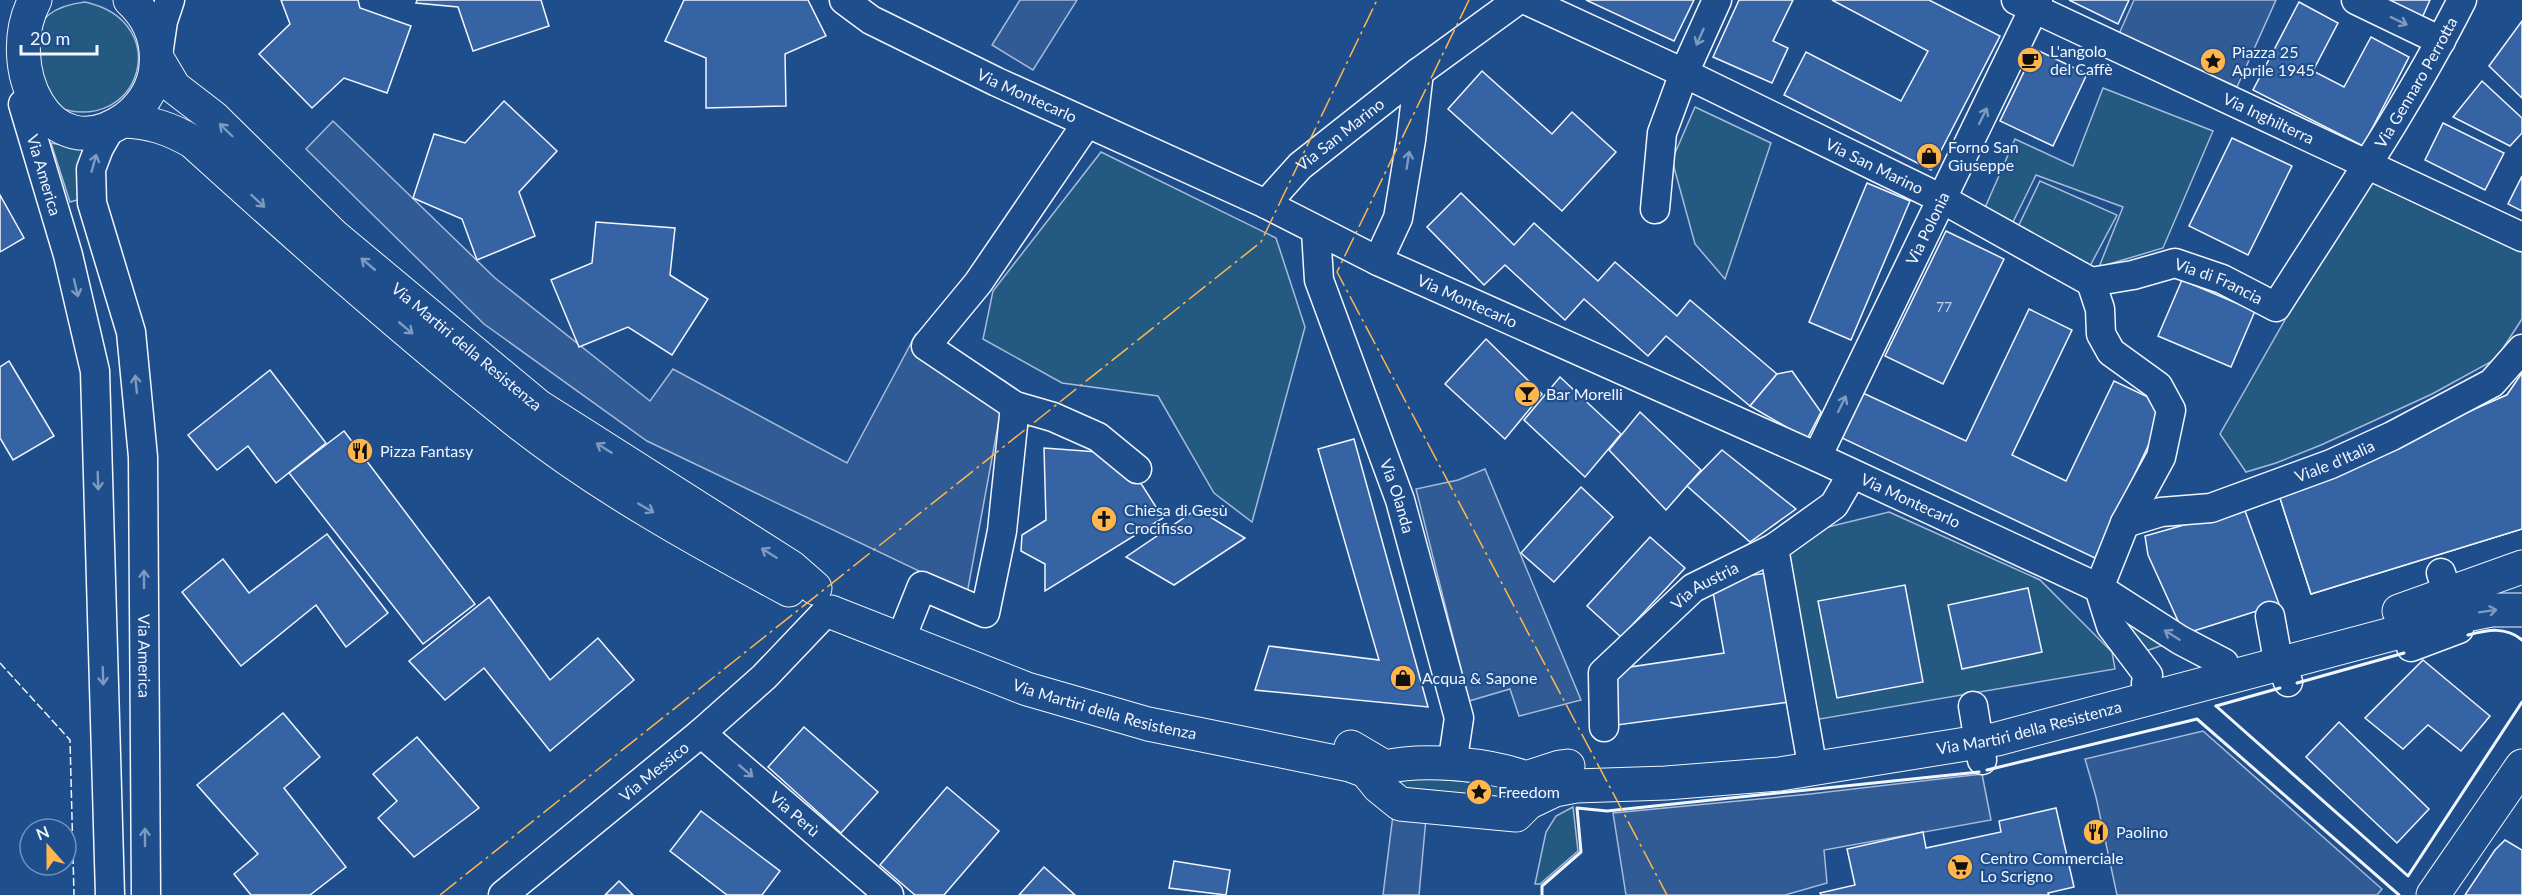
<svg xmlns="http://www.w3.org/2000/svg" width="2522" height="895" font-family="Lato,sans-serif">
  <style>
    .green { fill: #245a82; stroke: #a8bbd7; stroke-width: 1.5 }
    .parking { fill: #305b95; stroke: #a8bbd7; stroke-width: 1.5 }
    .building { fill: #3563a3; stroke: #f2f6ff; stroke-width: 1.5 }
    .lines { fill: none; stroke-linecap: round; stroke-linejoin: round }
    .minor-casing { stroke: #f2f6ff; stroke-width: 31 }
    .major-casing { stroke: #f2f6ff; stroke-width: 35 }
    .minor { stroke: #1f4e8c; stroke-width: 28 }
    .major { stroke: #1f4e8c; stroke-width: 33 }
    .fence { stroke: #f2f6ff; stroke-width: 1.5; stroke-dasharray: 8 3; stroke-linecap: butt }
    .wall { stroke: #f2f6ff; stroke-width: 3 }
    .power { stroke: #ffb74d; stroke-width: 1.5; stroke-dasharray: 21 4.5 3 4.5; stroke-linecap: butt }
    .oneway { stroke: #7e9ac0 }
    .labels { text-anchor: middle; stroke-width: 4.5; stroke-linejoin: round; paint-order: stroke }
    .number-label { font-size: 14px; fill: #c3d1e8 }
    .poi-label { font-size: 16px; fill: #f2f6ff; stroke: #1f4e8c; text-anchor: start }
    .street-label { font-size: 16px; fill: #f2f6ff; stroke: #1f4e8c }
  </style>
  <rect width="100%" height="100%" fill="#1f4e8c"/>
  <g class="green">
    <path d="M85,2C176,22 140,137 56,107L28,46C41,16 53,6 85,2Z"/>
    <polygon points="2103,88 2213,131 2163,248 2099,267 2123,207 2036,175 2011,226 1984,210 2015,139 2073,166"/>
    <polygon points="1695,107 1771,143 1725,279 1695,244 1672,160"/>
    <polygon points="51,143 86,149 81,199 70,202"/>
    <polygon points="1101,152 1276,238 1305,327 1252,522 1214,493 1158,396 1062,383 983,339 993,291"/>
    <polygon points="2368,174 2522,247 2522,319 2496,359 2432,394 2321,445 2276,463 2246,472 2220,434"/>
    <polygon points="2040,181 2117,215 2090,266 2017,229"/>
    <polygon points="1889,512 2040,580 2112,652 2115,669 1814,720 1783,563 1808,532"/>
    <polygon points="2111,609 2166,644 2143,652"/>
    <polygon points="1409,777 1510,785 1514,793 1512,801 1401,793 1400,782"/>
    <polygon points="1573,807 1578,851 1540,884 1535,884 1546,832 1556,816"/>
  </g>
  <g class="parking">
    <polygon points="1020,0 1077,0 1033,70 992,45"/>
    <polygon points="2134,0 2276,0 2237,87 2119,34"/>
    <polygon points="333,121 495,278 650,401 673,369 847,463 916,334 1006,382 967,594 647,441 484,324 306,149"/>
    <polygon points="1485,469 1581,700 1519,716 1510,689 1469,701 1416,489 1458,480"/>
    <polygon points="2203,731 2382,889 2377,895 2117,895 2096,797 2085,759"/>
    <polygon points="1982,774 1991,820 1824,850 1827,883 1785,895 1626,895 1613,813 1810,794"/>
    <polygon points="1393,815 1426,818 1419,895 1383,895"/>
  </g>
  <g class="building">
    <polygon points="281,0 358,0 360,8 411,26 387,93 344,78 312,108 259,54 290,24"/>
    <polygon points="417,0 541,0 549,26 473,51 458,7 416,3"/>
    <polygon points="684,0 808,0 826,36 785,54 786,106 706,108 706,58 665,41"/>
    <polygon points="1586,0 1694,0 1674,41"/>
    <polygon points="1739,0 1793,0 1773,41 1788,48 1772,83 1713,57"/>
    <polygon points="1832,0 1929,0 2000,36 1931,170 1784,95 1806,52 1901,101 1928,51"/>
    <polygon points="2069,0 2129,0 2118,24"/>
    <polygon points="2384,0 2430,0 2422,18"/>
    <polygon points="2299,2 2338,23 2313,71 2344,87 2371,37 2409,57 2363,146 2253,90"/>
    <polygon points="2522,21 2522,98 2489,66"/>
    <polygon points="2035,49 2087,74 2053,146 2000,121"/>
    <polygon points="1482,71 1552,134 1572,112 1616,152 1562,211 1448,109"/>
    <polygon points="2482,81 2522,118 2522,133 2510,146 2453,117"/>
    <polygon points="504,101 557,151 519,192 535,236 477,260 462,219 413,198 434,134 465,143"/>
    <polygon points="2443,123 2504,153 2485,190 2425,160"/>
    <polygon points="2232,138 2292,166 2248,255 2189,226"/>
    <polygon points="2522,176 2522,211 2508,204"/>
    <polygon points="1867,183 1910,201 1851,340 1809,322"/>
    <polygon points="1461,193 1514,245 1534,223 1598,281 1615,262 1677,316 1690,300 1777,374 1750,406 1666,336 1648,356 1584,299 1565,320 1505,265 1484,285 1427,227"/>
    <polygon points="0,195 24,238 0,252"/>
    <polygon points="596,222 675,228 670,275 708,299 672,355 628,327 579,347 551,280 592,263"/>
    <polygon points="1946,231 2004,259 1943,384 1885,356"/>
    <polygon points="2182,280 2255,311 2231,367 2158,336"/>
    <polygon points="2029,309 2072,330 2012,455 2066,481 2114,381 2167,406 2095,558 1842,438 1863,393 1966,441"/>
    <polygon points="1486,339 1542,394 1505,439 1445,384"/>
    <polygon points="9,361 54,436 13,460 0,438 0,367"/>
    <polygon points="270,370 326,443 276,483 248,446 217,470 188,435"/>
    <polygon points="1792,371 1821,412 1807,439 1750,406 1777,374"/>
    <polygon points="2522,373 2522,429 2382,508 2385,519 2522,482 2522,529 2311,594 2279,495 2507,395"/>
    <polygon points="2522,373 2522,529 2311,594 2279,495 2507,395"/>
    <polygon points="1560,377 1621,434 1585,477 1524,420"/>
    <polygon points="1640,412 1701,470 1666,510 1609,450"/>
    <polygon points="344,431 475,604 423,644 289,473"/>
    <polygon points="1354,439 1428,707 1255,690 1269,646 1379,660 1318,449"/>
    <polygon points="1044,448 1098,452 1142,485 1163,518 1045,591 1045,564 1021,551 1022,535 1046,520"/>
    <polygon points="1722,450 1796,509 1750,542 1687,486"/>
    <polygon points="1581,487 1613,517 1554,582 1521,553"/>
    <polygon points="2244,508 2279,604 2184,634 2148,555 2145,536"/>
    <polygon points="1197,509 1245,538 1174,585 1126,557"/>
    <polygon points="327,534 388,613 346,647 316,605 241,666 182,592 223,559 249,593"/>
    <polygon points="1650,537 1685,568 1621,637 1587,606"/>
    <polygon points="1767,573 1789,702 1617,725 1610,670 1724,653 1711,581"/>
    <polygon points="1905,585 1923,682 1837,698 1818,601"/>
    <polygon points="2028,588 2042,652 1962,669 1948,605"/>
    <polygon points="489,597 550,680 598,638 634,680 550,751 484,668 445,700 409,661"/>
    <polygon points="2423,660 2490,716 2461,751 2428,725 2403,749 2365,718"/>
    <polygon points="283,713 320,757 284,788 346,867 310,895 251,895 234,874 258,854 197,785"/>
    <polygon points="2339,722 2429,809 2397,843 2306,757"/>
    <polygon points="804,727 878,792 841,833 768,767"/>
    <polygon points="417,737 479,808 414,857 378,818 397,801 373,774"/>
    <polygon points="947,787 999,831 944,895 915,895 880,865"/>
    <polygon points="2056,808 2074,887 2048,893 2049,895 1821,895 1820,893 1855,885 1847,849 1923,832 1926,848 2001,832 1999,821"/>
    <polygon points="701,811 780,871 762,895 727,895 670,851"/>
    <polygon points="2505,840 2522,850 2522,895 2465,895 2495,850"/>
    <polygon points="1174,861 1230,870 1226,895 1169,888"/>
    <polygon points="1044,867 1075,895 1019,895"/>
    <polygon points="619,881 633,895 605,895"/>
  </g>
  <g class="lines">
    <g class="minor-casing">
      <g id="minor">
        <path id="s1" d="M844,0L871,20L997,82L1266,204L1378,261L1817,457L2099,588L2180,640L2224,663"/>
        <path id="s2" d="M1526,0L1684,73L1942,199L2091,282"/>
        <path id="s3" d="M2016,0L2522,237"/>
        <polyline points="2356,0 2441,41"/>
        <polyline points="158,55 163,21 170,0"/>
        <path id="s4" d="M23,104L68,255L95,371L110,895"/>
        <polyline points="1087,123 978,283 926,346 1015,406 1053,417 1098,437 1137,469"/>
        <path id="s5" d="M111,127L99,148L91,169L92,203L131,332L143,457L146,895"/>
        <path id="s6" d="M1266,204L1300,166L1419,72L1518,0"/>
        <polyline points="1655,209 1662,133 1684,73 1717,0"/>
        <path id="s7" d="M1316,231L1319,280L1400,500L1459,718L1452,765"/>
        <polyline points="1378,261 1398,218 1411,140 1419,72"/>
        <path id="s8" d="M1817,457L2038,0"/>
        <path id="s9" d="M2125,523L2161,512L2211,508L2331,464L2392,436L2492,383L2522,349"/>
        <polyline points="1774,548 1810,753"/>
        <path id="s10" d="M2099,588L2125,523L2161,457L2171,410L2158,386L2111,352L2101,334L2100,309L2091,282L2133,275L2175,263L2222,279L2276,307C2340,206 2408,107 2462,0"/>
        <polyline points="2099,588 2111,626 2148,675 2146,683"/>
        <polyline points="2270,616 2276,649 2288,682"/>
        <polyline points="898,638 906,626 922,586 985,613 1002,531 1015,406"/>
        <polyline points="2411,647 2459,629 2441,573"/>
        <polyline points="1973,706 1982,760"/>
        <path id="s11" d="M1604,727L1603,673L1693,588L1774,548L1834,505L1852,474"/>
        <path id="s12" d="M701,733L889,895"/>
        <path id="s13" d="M503,895L701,733L764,677L824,614"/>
      </g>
    </g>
    <g class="major-casing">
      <g id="major">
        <path d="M35,0C0,65 48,172 125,119C140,108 151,92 155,74C160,45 152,20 130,0"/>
        <path id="s14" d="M158,60L174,87L213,117L334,236L538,406L791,567L815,588"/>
        <path d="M123,121C150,122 169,128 193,142C299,238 407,334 519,423C602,488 696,540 789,590"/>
        <polyline points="2399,611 2522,567"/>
        <path id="s15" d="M831,612L1027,689L1148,724L1350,765L1366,771L1379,787L1400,804L1516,815L1528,803L1555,790L1576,786L1666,783L1780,774L1997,739L2456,617L2491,610H2522"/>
        <path d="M1351,747L1385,767C1423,758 1490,764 1526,778L1560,767L1568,766"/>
        <polyline points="2433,895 2522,766"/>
      </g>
    </g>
    <use href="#minor" class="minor"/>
    <use href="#major" class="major"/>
    <polyline class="fence" points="0,663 70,740 74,895"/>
    <g class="wall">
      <path d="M2468,635C2487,630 2506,626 2522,640"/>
      <polyline points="2297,683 2404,653"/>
      <polyline points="2216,706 2408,876 2522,702"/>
      <polyline points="2216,706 2280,688"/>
      <polyline points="1987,770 2197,719 2399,895"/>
      <polyline points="1542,895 1542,886 1581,852 1577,808 1607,811 1979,772"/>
    </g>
    <g class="power">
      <polyline points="1469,0 1337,272 1667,895"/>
      <polyline points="440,895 1261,242 1377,0"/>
    </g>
  </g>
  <defs><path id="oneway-shaft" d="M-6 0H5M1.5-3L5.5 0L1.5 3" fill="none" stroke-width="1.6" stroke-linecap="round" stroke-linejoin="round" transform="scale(1.5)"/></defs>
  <g class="oneway">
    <use href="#oneway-shaft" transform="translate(2399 21) rotate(26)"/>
    <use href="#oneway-shaft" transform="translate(1700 37) rotate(114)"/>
    <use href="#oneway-shaft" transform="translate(1983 116) rotate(-64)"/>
    <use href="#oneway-shaft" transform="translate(226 130) rotate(-136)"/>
    <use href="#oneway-shaft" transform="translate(1408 160) rotate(-81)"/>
    <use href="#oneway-shaft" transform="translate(94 163) rotate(-74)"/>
    <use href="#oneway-shaft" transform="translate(258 201) rotate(42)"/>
    <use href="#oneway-shaft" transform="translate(368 264) rotate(-140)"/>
    <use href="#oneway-shaft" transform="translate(76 288) rotate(77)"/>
    <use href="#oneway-shaft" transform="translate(406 328) rotate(40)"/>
    <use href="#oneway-shaft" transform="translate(136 384) rotate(-96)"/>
    <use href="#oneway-shaft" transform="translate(1842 404) rotate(-64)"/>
    <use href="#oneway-shaft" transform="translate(604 448) rotate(-148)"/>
    <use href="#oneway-shaft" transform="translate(98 481) rotate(88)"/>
    <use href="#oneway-shaft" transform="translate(646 508) rotate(30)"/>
    <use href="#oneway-shaft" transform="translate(769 553) rotate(-148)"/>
    <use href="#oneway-shaft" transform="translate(144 579) rotate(-90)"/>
    <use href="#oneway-shaft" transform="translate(2488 611) rotate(-9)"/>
    <use href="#oneway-shaft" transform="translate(2172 635) rotate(-148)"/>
    <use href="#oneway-shaft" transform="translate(103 676) rotate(88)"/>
    <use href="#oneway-shaft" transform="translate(746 771) rotate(41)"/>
    <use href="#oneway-shaft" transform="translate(145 837) rotate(-90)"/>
  </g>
  <defs>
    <g id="cafe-disc" transform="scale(1.35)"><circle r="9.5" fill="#ffb74d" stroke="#1f4e8c"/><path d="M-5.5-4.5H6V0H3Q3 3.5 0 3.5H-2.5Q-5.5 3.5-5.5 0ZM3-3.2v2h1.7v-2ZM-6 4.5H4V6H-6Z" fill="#111"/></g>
    <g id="sight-disc" transform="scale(1.35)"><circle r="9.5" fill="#ffb74d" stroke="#1f4e8c"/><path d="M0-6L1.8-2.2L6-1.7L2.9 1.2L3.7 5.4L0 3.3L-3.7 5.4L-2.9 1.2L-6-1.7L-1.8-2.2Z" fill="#111"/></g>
    <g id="shop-disc" transform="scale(1.35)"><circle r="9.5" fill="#ffb74d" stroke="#1f4e8c"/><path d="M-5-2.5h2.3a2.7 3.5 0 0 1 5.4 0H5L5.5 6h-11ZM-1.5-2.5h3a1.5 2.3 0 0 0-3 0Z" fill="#111"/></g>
    <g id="bar-disc" transform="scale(1.35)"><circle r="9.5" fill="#ffb74d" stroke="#1f4e8c"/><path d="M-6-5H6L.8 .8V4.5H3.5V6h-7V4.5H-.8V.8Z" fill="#111"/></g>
    <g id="restaurant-disc" transform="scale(1.35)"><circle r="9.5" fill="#ffb74d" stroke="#1f4e8c"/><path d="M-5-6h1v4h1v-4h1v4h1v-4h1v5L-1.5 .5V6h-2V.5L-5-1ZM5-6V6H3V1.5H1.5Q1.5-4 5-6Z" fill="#111"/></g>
    <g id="church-disc" transform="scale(1.35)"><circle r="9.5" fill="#ffb74d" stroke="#1f4e8c"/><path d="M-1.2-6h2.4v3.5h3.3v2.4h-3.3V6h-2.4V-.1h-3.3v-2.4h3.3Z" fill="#111"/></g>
    <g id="supermarket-disc" transform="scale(1.35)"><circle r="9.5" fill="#ffb74d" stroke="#1f4e8c"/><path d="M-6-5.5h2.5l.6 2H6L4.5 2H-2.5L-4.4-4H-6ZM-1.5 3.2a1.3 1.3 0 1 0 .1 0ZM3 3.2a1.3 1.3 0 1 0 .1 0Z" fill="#111"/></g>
  </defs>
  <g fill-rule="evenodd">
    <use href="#cafe-disc" x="2030" y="60"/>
    <use href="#sight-disc" x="2213" y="61"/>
    <use href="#shop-disc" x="1929" y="156"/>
    <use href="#bar-disc" x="1527" y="394"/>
    <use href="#restaurant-disc" x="360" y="451"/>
    <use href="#church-disc" x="1104" y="519"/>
    <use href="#shop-disc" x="1403" y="678"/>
    <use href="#sight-disc" x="1479" y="792"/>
    <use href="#restaurant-disc" x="2096" y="832"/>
    <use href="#supermarket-disc" x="1960" y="867"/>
  </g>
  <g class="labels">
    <g class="number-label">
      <text x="1944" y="312">77</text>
    </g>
    <g class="poi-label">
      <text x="2050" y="57">L'angolo<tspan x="2050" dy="18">del Caffè</tspan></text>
      <text x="2232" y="58">Piazza 25<tspan x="2232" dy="18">Aprile 1945</tspan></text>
      <text x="1948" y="153">Forno San<tspan x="1948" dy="18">Giuseppe</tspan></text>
      <text x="1546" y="400">Bar Morelli</text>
      <text x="380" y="457">Pizza Fantasy</text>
      <text x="1124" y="516">Chiesa di Gesù<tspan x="1124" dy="18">Crocifisso</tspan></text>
      <text x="1422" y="684">Acqua &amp; Sapone</text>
      <text x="1498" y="798">Freedom</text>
      <text x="2116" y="838">Paolino</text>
      <text x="1980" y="864">Centro Commerciale<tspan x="1980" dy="18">Lo Scrigno</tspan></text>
    </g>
    <g class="street-label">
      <text dy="6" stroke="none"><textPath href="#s10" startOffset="814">Via Gennaro Perrotta</textPath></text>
      <text dy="6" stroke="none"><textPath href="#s1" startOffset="207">Via Montecarlo</textPath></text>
      <text dy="6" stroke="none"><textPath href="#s3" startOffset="279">Via Inghilterra</textPath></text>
      <text dy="6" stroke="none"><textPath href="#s6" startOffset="102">Via San Marino</textPath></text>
      <text dy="6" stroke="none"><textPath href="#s2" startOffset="386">Via San Marino</textPath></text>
      <text dy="6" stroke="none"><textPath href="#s4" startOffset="74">Via America</textPath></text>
      <text dy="6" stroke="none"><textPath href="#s8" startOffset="254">Via Polonia</textPath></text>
      <text dy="6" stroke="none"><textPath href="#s10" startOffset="486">Via di Francia</textPath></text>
      <text dy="6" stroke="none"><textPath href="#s1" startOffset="693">Via Montecarlo</textPath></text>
      <text dy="6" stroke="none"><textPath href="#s14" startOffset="423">Via Martiri della Resistenza</textPath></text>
      <text dy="6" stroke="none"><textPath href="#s9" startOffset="220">Viale d'Italia</textPath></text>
      <text dy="6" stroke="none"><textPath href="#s7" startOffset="279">Via Olanda</textPath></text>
      <text dy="6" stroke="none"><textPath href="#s1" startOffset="1179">Via Montecarlo</textPath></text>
      <text dy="6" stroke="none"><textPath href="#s11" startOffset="189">Via Austria</textPath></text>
      <text dy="6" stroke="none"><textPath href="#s5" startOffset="540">Via America</textPath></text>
      <text dy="6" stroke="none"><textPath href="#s15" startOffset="291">Via Martiri della Resistenza</textPath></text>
      <text dy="6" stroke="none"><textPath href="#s15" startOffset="1250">Via Martiri della Resistenza</textPath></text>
      <text dy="6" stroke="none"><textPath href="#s13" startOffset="195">Via Messico</textPath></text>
      <text dy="6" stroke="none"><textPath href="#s12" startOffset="124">Via Perù</textPath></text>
    </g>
  </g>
  <g transform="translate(48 847) rotate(339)"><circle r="28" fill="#1f4e8c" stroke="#7391ba" stroke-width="1.5"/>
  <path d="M0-4.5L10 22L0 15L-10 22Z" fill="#ffb74d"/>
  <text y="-9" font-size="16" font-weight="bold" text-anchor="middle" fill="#f2f6ff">N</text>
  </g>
  <path d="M21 45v9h76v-9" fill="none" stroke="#f2f6ff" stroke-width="3"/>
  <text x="30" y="45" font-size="18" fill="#f2f6ff" stroke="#1f4e8c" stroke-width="4.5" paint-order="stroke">20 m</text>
</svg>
